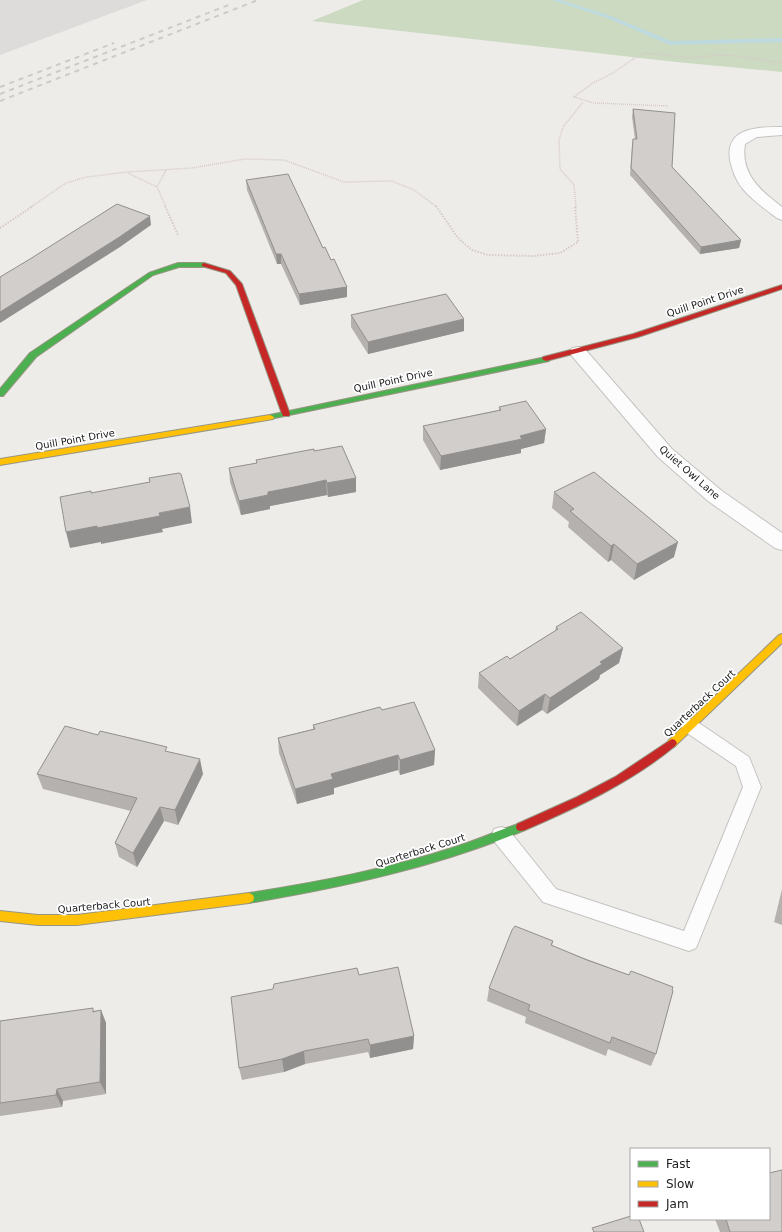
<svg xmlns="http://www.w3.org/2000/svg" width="782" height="1232" font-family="'DejaVu Sans',sans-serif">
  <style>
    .residential { fill: #dddcda }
    .forest { fill: #cbdac0 }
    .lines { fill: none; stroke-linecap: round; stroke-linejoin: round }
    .stream { fill: #bedade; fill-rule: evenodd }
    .lane-casing { stroke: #c4c3c1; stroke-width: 2 }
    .street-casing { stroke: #c4c3c1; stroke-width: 2 }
    .fast-casing { stroke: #979682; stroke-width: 2 }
    .slow-casing { stroke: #979682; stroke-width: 2 }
    .jam-casing { stroke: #979682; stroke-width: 2 }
    .path-far1 { stroke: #d6c9c8; stroke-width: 1.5; stroke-dasharray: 1 1; stroke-linecap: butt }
    .path { stroke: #d6c9c8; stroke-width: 2; stroke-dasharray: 1.5 1.5; stroke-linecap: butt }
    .lane { fill: #fcfcfc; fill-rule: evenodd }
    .street { fill: #fcfcfc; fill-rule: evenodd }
    .fast { fill: #4caf50; fill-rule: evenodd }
    .slow { fill: #ffc107; fill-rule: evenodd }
    .jam { fill: #c62828; fill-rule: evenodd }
    .rail { stroke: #cbcbca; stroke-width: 2; stroke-dasharray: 5 5; stroke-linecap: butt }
    .wall { fill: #b4b1af }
    .shaded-wall { fill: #92908f }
    .building { fill: #d1cecc; stroke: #92908f }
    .labels { text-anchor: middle; stroke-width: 3.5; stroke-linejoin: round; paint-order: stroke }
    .street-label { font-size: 10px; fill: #202020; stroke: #fff }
  </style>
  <rect width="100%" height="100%" fill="#eeece9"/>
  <polygon class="residential" points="0,0 147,0 0,55"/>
  <polygon class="forest" points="363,0 782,0 782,72 676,62 312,21"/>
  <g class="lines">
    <polygon class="stream" points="552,0 561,0 611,16 671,41 782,38 782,42 670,45 607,18"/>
    <g class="lane-casing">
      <polygon id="lane" points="690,719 696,721 749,757 761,787 696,948 689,951 543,902 494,841 492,835 494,829 501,827 508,829 556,889 684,931 743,787 736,766 684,731 681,726 684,721"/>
    </g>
    <g class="street-casing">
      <g id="street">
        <path d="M782,127V135L757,137L745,144C740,174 761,191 782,207V220L777,218C765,209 752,200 742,188C736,180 732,170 730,160C725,127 758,127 782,127Z"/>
        <polygon points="578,347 584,348 672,449 722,491 782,533 782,550 775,548 708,501 658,457 572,356 569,352 572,348"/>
      </g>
    </g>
    <g class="fast-casing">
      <g id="fast">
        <polygon points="178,263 204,263 207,265 204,267 179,267 153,275 36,357 3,396 0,396 0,389 30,353 149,273"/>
        <polygon points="546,357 550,359 549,361 270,419 266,417 270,415"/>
        <path d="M521,823L525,824L526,827L525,830C436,867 344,887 249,903L245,901L244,898L245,895L249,893C319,882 388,869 455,847C478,840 499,830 521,823Z"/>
      </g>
    </g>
    <g class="slow-casing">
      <g id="slow">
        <polygon points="270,415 274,417 273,419 0,465 0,459"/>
        <polygon points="782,634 782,643 675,746 672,747 669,746 667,743 669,740 779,635"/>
        <polygon points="249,893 253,895 254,898 253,901 249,903 77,925 38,925 0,921 0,911 38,915 77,915"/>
      </g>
    </g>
    <g class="jam-casing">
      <g id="jam">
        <polygon points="204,263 230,271 242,284 290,414 289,416 283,416 282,414 236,285 226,273 202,266 202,264"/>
        <polygon points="782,285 782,289 638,337 546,361 542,359 543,357 633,334"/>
        <path d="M672,739L675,740L677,743L675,746C630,783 578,807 525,830L521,831L517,830L516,827L517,824L577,797L615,777Z"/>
      </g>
    </g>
    <g class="path-far1">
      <polyline points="668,106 594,103 574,97 593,83 613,73 636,57 646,53 689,58 719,55 738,56 782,63"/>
      <polyline points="128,173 157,187"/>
      <polyline points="31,207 66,183 87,177 127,172 192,168 245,159 284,160 344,182 392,181 414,190 437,207"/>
      <polyline points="166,207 157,187 166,170"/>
      <polyline points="576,207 574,185 560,169 559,140 563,127 583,102"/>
    </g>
    <g class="path">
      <polyline points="165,206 178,235"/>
      <polyline points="436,206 458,238 472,250 488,255 533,256 560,253 578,242 575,206"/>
      <polyline points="0,228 33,206"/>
    </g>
    <use href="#lane" class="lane"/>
    <use href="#street" class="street"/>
    <use href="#fast" class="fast"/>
    <use href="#slow" class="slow"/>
    <use href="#jam" class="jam"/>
    <g class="rail">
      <polyline points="0,87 114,43"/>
      <polyline points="0,94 231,4"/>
      <polyline points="0,101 258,0"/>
    </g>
  </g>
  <g class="wall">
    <polygon points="633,109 672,167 741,240 739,248 700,254 630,175 632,146 633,139 635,139 632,117"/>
    <polygon points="246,180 323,248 331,260 347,297 300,305 281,264 277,264 247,190"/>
    <polygon points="351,315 464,319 464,331 368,354 351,327"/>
    <polygon points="499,407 546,429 544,443 521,449 521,453 440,470 423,440 423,426 499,410"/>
    <polygon points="314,451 356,478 356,492 328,497 327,495 296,501 270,506 270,509 241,515 230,482 229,468 256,463 256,460"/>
    <polygon points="554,492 674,557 634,580 611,560 608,562 568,527 569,522 552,508"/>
    <polygon points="556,627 623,648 619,663 600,675 599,679 547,714 542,710 517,726 478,688 479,673 510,659 555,631"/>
    <polygon points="382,710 435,750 434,765 400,775 398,770 334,788 334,794 297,804 279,753 278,738 313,729 313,725"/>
    <polygon points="98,735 203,774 178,825 164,821 137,867 119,857 115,843 131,811 43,789 37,774"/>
    <polygon points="782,889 782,925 774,922"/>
    <polygon points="553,941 552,946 629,975 672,990 656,1054 651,1066 608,1049 606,1056 525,1023 526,1017 487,1001 489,988"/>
    <polygon points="359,975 414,1036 413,1049 370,1058 368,1052 305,1064 284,1072 242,1080 239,1068"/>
    <polygon points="101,1010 106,1023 106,1094 63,1101 62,1107 0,1116 0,1021"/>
    <polygon points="715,1219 769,1219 782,1232 720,1232"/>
  </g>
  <g class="shaded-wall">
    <polygon points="150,216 151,225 120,247 0,323 0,312"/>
    <polygon points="741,240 739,248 700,254 701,247"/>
    <polygon points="276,254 281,254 281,264 277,264"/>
    <polygon points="347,287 347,297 300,305 299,294"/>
    <polygon points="464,319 464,331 368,354 368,342"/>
    <polygon points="546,429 544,443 521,449 521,453 440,470 441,456"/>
    <polygon points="356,478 356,492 328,497 327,483"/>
    <polygon points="326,480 327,495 270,506 270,509 241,515 239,501 268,492"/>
    <polygon points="190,507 192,523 162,529 163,532 101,544 101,542 70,548 66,532"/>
    <polygon points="678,542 674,557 634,580 637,564"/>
    <polygon points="614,544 611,560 608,562 611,546"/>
    <polygon points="623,648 619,663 600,675 599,679 547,714 550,698 600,662"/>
    <polygon points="545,694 542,710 517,726 519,711"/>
    <polygon points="435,750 434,765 400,775 400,760"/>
    <polygon points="398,755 398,770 334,788 334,794 297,804 295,789 331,774"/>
    <polygon points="200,759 203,774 178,825 175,810"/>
    <polygon points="160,807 164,821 137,867 133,853"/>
    <polygon points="101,1010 106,1023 106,1094 100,1082"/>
    <polygon points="414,1036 413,1049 370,1058 370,1045"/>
    <polygon points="304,1051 305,1064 284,1072 282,1059"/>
    <polygon points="57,1089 63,1101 62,1107 56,1095"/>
  </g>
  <g class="building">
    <polygon points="633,109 675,113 672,167 741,240 701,247 631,168 633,139 637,139"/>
    <polygon points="288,174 323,248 325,247 331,260 334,259 347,287 299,294 281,254 276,254 246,180"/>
    <polygon points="117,204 150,216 118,238 0,312 0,277 30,259"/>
    <polygon points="446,294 464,319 368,342 351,315"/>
    <polygon points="526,401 546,429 520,436 522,439 441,456 423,426 501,410 499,407"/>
    <polygon points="342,446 356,478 327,483 326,480 294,487 268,492 268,495 239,501 229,468 257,463 256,460 314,449 314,451"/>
    <polygon points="594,472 678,542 637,564 614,544 611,546 570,511 574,509 554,492"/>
    <polygon points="179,473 181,474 190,507 159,513 160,516 97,528 97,526 66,532 60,497 91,491 91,493 150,482 149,478"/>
    <polygon points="581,612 623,648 600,662 602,664 550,698 545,694 519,711 479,673 507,656 510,659 558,629 556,627"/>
    <polygon points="414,702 435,750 400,760 398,755 331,774 333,779 295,789 278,738 315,729 313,725 380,707 382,710"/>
    <polygon points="65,726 98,735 100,731 134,739 167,747 165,751 200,759 175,810 160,807 133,853 115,843 137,798 37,774"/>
    <polygon points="515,926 553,941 551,945 587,960 629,975 631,971 673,987 672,990 673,991 656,1054 612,1037 610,1043 528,1010 530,1005 489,988 512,930"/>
    <polygon points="398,967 414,1036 370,1045 368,1039 304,1051 282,1059 239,1068 231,997 273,989 274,984 357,968 359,975"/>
    <polygon points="93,1008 93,1012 101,1010 100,1082 57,1089 56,1095 0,1103 0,1021"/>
    <polygon points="782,1170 782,1232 730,1232 726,1219 769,1219 769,1173"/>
    <polygon points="631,1216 631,1219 639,1219 644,1232 593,1232 594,1232 592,1228"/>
  </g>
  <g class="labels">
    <g class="street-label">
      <text transform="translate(705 301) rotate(-18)" y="4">Quill Point Drive</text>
      <text transform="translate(393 380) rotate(-12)" y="4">Quill Point Drive</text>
      <text transform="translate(75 439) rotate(-10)" y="4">Quill Point Drive</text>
      <text transform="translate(690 472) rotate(41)" y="4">Quiet Owl Lane</text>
      <text transform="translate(699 703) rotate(-43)" y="4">Quarterback Court</text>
      <text transform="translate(420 850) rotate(-17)" y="4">Quarterback Court</text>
      <text transform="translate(104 905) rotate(-5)" y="4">Quarterback Court</text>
    </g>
  </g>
  <rect x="630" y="1148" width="140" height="72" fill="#ffffff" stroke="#a6a6a6"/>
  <rect x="638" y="1161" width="20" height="6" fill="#4caf50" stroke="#a6a6a6"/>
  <text x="666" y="1168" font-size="12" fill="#202020">Fast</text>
  <rect x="638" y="1181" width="20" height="6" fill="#ffc107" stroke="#a6a6a6"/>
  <text x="666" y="1188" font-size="12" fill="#202020">Slow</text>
  <rect x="638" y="1201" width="20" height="6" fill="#c62828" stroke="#a6a6a6"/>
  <text x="666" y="1208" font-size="12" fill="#202020">Jam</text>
</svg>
